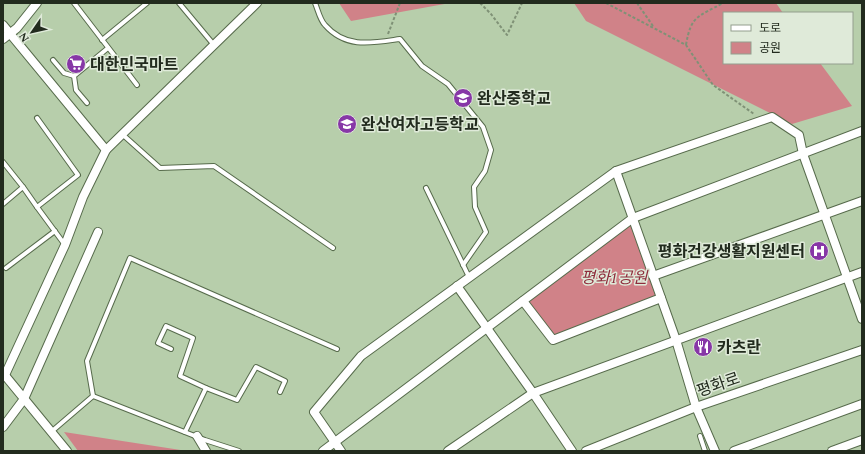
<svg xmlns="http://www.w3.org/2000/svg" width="865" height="454" font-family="Spectral,'Noto Sans KR',serif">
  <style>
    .green { fill: #d08288 }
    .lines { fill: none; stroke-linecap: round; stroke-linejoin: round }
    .service-casing { stroke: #576b4c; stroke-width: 6 }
    .minor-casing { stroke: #576b4c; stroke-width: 10 }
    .path { stroke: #7f9176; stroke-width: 2; stroke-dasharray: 3 2; stroke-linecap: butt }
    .service { stroke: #fff; stroke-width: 4 }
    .minor { stroke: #fff; stroke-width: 8 }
    .labels { text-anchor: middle; stroke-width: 3; stroke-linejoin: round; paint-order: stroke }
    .poi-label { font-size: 16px; font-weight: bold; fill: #222b1e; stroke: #dfead9; text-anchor: start }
    .park-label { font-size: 16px; font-style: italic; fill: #8e2d3c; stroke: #dfead9 }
    .street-label { font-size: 16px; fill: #222b1e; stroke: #dfead9 }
  </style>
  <rect width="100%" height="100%" fill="#b7ceab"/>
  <g class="green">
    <polygon points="339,3 450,3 351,21"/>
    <polygon points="574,3 776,3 783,13 724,13 724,63 820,63 852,106 792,124 586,21"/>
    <polygon points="633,218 661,298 553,340 523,301"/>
    <polygon points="64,432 187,451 78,451"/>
  </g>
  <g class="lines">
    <g class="service-casing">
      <g id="service">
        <polyline points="74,3 137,85"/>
        <polyline points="179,3 214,45"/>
        <path d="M315,3C318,10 320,20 325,25C346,49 372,43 400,39L422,66L448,84L483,127L491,150L485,171L474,187L475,207L486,232L463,265"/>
        <polyline points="102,40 147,3"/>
        <polyline points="53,60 64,73 74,76"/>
        <polyline points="87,103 76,90 74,76 108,48"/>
        <polyline points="122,134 160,168 214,166 333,248"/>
        <polyline points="3,162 23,187"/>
        <polyline points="426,188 469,277"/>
        <polyline points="3,204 23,187 37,207 78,175 37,118"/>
        <polyline points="37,207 65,245"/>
        <polyline points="6,268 55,231"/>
        <polyline points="171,349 158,343 166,326 193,338 180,376 206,388"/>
        <polyline points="93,396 205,440 239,451"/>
        <polyline points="51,432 93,396 87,361 130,258 337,349"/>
        <polyline points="185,432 206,388 237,400 256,367 285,381 280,392"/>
        <polyline points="700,436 705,451"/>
      </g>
    </g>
    <g class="minor-casing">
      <g id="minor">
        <polyline points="3,25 106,150"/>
        <polyline points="3,39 17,28 37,3"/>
        <polyline points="616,171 676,340 696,407 715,451"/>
        <polyline points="653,276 862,201"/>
        <polyline points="457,286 533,393 572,451"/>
        <polyline points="523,301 553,340 661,298"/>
        <polyline points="3,373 67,451"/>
        <polyline points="5,375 65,245 83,197 106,150 257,3"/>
        <polyline points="3,427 24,399 98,232"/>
        <polyline points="197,436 206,451"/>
        <polyline points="323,451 633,218 862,131"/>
        <polyline points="341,451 314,412 361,356 616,171 772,117 799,135 803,154 862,319"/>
        <polyline points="448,451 533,393 862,272"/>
        <polyline points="586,451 696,407 862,350"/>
        <polyline points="734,451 862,404"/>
        <polyline points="832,451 862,440"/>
      </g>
    </g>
    <g class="path">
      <polyline points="480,3 491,14 507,35 522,3"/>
      <polyline points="606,3 686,45 713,85 754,114"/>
      <polyline points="637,3 653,26"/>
      <polyline points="388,34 400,3"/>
      <path d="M686,45C691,15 698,17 723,3"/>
    </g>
    <use href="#service" class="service"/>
    <use href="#minor" class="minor"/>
  </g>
  <defs>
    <g id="supermarket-disc" transform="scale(1)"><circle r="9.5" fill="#8737a7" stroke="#dfead9"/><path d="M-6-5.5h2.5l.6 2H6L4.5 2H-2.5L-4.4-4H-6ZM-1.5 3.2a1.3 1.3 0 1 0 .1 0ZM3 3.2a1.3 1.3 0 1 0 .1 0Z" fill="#fff"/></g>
    <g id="school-disc" transform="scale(1)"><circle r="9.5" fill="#8737a7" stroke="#dfead9"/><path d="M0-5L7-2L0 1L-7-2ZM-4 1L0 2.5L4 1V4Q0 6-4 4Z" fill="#fff"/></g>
    <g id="hospital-disc" transform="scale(1)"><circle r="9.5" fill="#8737a7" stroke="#dfead9"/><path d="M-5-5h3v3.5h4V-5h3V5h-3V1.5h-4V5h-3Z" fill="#fff"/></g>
    <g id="restaurant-disc" transform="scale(1)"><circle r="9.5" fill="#8737a7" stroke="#dfead9"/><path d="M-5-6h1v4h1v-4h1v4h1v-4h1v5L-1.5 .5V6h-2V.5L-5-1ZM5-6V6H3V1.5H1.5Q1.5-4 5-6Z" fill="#fff"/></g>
  </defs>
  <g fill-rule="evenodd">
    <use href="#supermarket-disc" x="76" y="64"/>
    <use href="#school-disc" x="463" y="98"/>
    <use href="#school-disc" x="347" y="124"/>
    <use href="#hospital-disc" x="819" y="251"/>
    <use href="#restaurant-disc" x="703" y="347"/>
  </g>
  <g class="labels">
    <g class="poi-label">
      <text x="90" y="70">대한민국마트</text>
      <text x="477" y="104">완산중학교</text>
      <text x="361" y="130">완산여자고등학교</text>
      <text x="805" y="257" text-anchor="end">평화건강생활지원센터</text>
      <text x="717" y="353">카츠란</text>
    </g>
    <g class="park-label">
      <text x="614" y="283">평화1공원</text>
    </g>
    <g class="street-label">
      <text transform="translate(718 384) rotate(-19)" y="6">평화로</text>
    </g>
  </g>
  <rect width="865" height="454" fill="none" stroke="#222b1e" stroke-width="8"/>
  <rect x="723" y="12" width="130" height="52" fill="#dfead9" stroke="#939e8e"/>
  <rect x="731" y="25" width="20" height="6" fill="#ffffff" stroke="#939e8e"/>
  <text x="759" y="32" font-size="12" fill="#222b1e">도로</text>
  <rect x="731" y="42" width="20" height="12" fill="#d08288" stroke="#939e8e"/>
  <text x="759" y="52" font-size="12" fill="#222b1e">공원</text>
  <g transform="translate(32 32) rotate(236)" stroke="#dfead9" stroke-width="3" paint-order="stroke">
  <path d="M0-3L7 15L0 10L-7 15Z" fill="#222b1e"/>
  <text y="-6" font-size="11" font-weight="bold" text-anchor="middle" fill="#222b1e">N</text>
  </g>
</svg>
